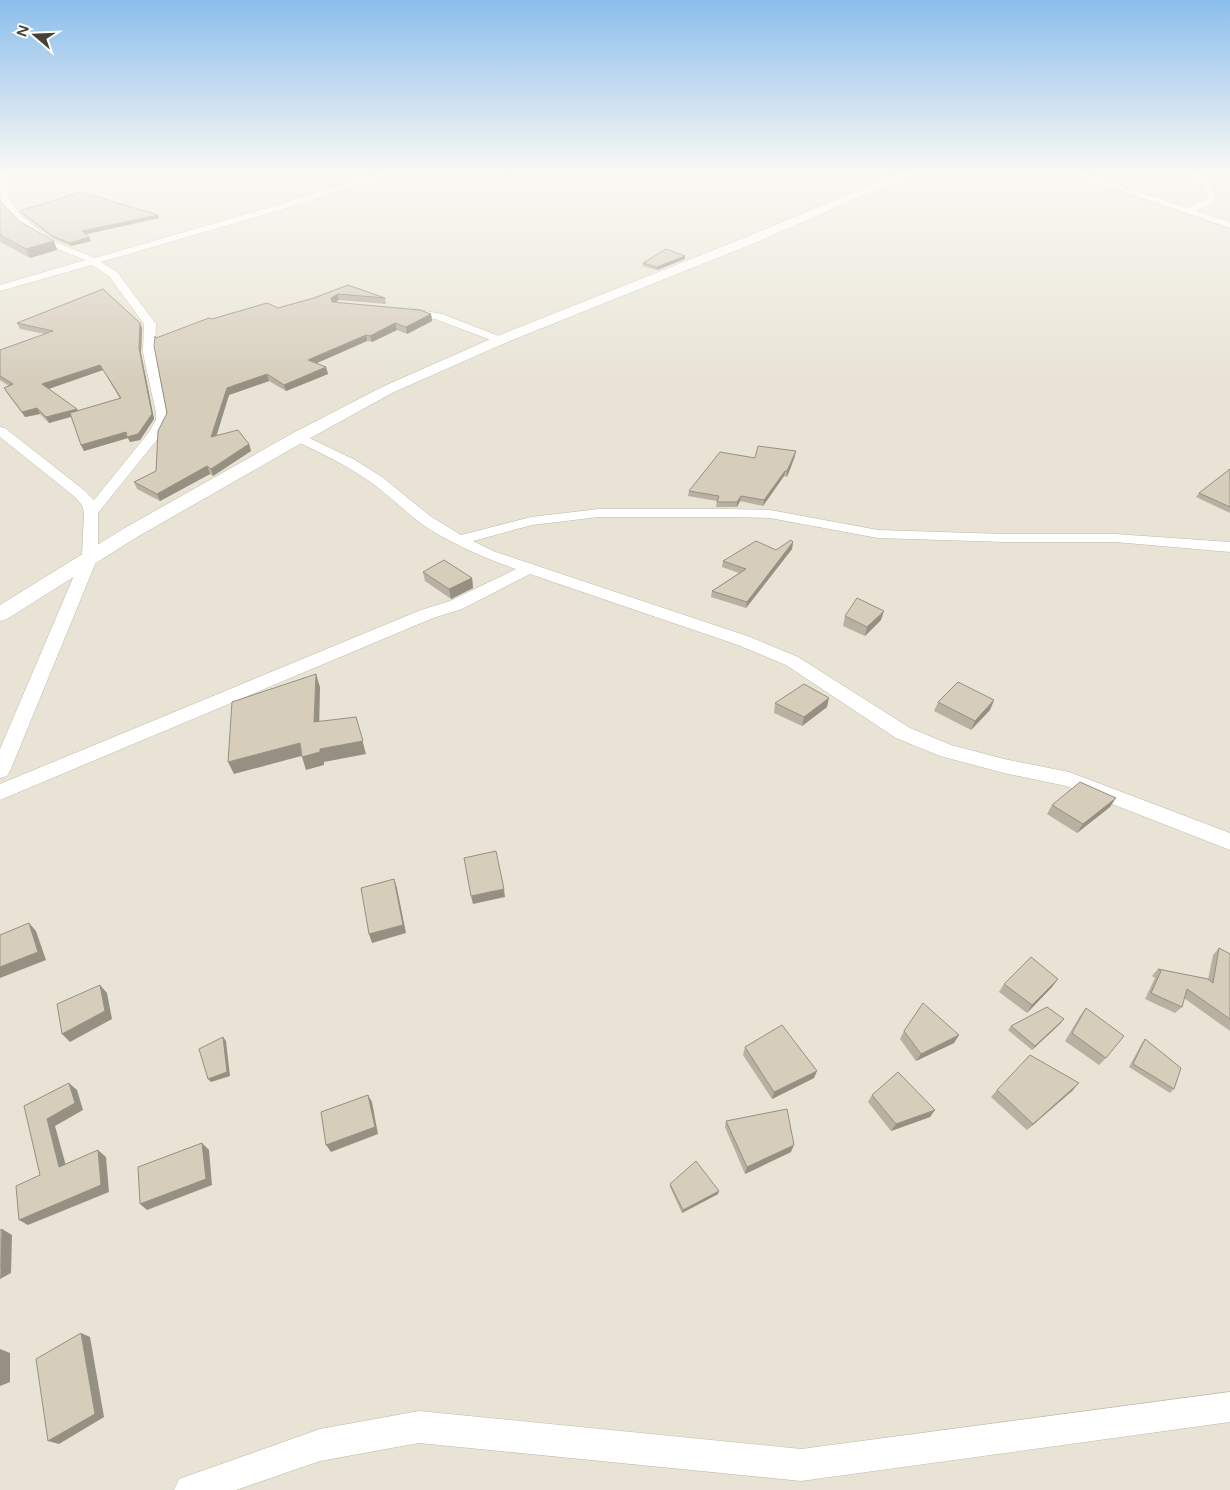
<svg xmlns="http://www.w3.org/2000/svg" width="1230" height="1490" font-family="'Varela Round',sans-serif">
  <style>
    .residential { fill: #e8e3d4 }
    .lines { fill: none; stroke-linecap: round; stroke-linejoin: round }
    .minor-casing { stroke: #c0b9a9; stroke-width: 1 }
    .tertiary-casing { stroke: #c0b9a9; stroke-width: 1 }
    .minor { fill: #fff; fill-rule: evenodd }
    .tertiary { fill: #fff; fill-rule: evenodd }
    .wall { fill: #b8b0a1; fill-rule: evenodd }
    .shaded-wall { fill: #969083 }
    .building { fill: #d6cdbb; stroke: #969083 }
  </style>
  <rect width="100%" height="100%" fill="#f4f1e6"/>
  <rect class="residential" x="0" y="174" width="1230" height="1316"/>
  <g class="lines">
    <g class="minor-casing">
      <g id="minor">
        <path d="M0,174H5L8,179L9,198L21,216L53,241L95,258L281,204L376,174H390L287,208L101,262L117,272L156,324L155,353L168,420L160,436L98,513V557L10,771L7,776L0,778V749L82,557L84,513L82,505L75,497L0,437V427L5,428L85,491L94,500L149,432L156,420V413L143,353L144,324L109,276L92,265L0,291V285L85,260C57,249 9,230 1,198C0,191 0,181 0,174Z"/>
        <polygon points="1072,174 1085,174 1187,208 1208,198 1204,186 1191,174 1200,174 1212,185 1216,198 1212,204 1196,211 1230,222 1230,228"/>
        <polygon points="404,307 442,314 504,338 506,340 504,342 496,342 435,319 400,312 399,310"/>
        <path d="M299,433L355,460L382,477L430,516L461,535L531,517L599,509H726L770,510L878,530L1005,534H1115L1230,542V552L1115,542H1005L878,538L770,518L726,517H599L532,525L473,541L493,551L750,637L798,657L910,728L951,745L1004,759L1069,772L1230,833V850L1066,786L1004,773L940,756L896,738L786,665L738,645L530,574L462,609L433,618L0,800V784L421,610L450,601L516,569C482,557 449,543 419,522C403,509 388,495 372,483C348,466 321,453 294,440L292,437Z"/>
        <polygon points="1230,1392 1230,1422 801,1481 419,1443 320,1461 236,1490 174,1490 179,1479 320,1429 419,1411 801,1449"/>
      </g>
    </g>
    <g class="tertiary-casing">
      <polygon id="tertiary" points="897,174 912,174 752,244 505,343 392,393 305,441 137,537 7,619 0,621 0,605 123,529 293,433 382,387 495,337 744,238"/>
    </g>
    <use href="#minor" class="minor"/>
    <use href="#tertiary" class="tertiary"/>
  </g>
  <g class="wall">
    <polygon points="0,200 1,202 19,221 54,241 57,250 30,258 0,242"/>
    <polygon points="20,211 159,218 86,234 91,241 71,246 54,239 22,214"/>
    <polygon points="685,256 685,259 657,270 643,266 643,263"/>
    <polygon points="348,285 385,298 386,304 339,300 336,302 431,314 432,321 407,334 397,330 372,342 367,341 317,363 326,367 328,374 286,391 269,381 229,395 216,436 249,444 251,451 213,476 210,474 160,501 137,489 134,482 156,471 167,413 156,338 212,319 278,308 314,298"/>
    <path d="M17,323L142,328L141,353L154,419L140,440L130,442L128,438L84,451L71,417L49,423L40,414L25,417L7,393L4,388L9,386L0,380V350L45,334L20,329ZM103,370L120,399L78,411L49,389Z"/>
    <polygon points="795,456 787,477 784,476 763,506 740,501 737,507 716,507 717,501 688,496 689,491 755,458"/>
    <polygon points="1230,469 1230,513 1196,497 1199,493"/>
    <polygon points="793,542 792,549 746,608 711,597 712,591 739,573 722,567 723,561 776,550"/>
    <polygon points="423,572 472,578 473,588 451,599 425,581"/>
    <polygon points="845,616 881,620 865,636 843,626"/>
    <polygon points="994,700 990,710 971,730 934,711 938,702"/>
    <polygon points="775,703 827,707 802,726 774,713"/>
    <polygon points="1052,805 1110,807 1077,833 1047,814"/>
    <polygon points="1219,948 1230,954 1230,1031 1184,998 1182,1007 1175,1013 1145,999 1155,978 1152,976 1158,969 1208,980 1213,955"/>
    <polygon points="1058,979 1052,987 1027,1013 999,992 1004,984"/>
    <polygon points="1086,1008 1106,1058 1099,1065 1065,1041 1080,1016"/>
    <polygon points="1061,1023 1032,1050 1008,1030 1011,1026"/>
    <polygon points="904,1031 959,1035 954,1043 916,1061 900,1039"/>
    <polygon points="1145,1039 1174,1089 1170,1093 1129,1067 1142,1043"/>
    <polygon points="745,1047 814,1078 772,1099 743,1055"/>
    <polygon points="1079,1083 1072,1091 1027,1130 991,1097 997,1090"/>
    <polygon points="872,1095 930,1117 891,1131 868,1102"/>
    <polygon points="726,1121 791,1152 745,1174 725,1127"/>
    <polygon points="670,1184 718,1194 682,1213 670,1187"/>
  </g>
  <g class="shaded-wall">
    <polygon points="158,215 159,218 83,235 82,231"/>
    <polygon points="89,237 91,241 71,246 70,243"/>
    <polygon points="54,241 57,250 30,258 26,249"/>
    <polygon points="685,256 685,259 657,270 657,267"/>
    <polygon points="338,294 339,300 332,304 331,298"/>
    <polygon points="431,314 432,321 407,334 406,327"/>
    <polygon points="140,323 142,328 141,353 154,419 140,440 130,442 128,438 84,451 81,445 126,432 139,348"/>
    <polygon points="395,323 397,330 372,342 370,336"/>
    <polygon points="366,335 367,341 310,366 308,360"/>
    <polygon points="100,365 103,370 45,390 42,384"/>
    <polygon points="326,367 328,374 286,391 284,385"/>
    <polygon points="267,374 269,381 229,395 214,444 211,437 227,388"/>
    <polygon points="37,408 40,414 25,417 22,412"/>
    <polygon points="77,409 80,414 49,423 46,417"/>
    <polygon points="249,444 251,451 213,476 211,469"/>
    <polygon points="796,451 795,456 787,477 787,471"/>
    <polygon points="207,466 210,474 160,501 157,494"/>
    <polygon points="785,471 784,476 763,506 764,500"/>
    <polygon points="741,496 740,501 737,507 737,502"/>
    <polygon points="793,542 792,549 746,608 747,602"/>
    <polygon points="472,578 473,588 451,599 449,589"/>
    <polygon points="884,611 881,620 865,636 867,627"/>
    <polygon points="316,674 320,687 319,735 314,722"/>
    <polygon points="829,698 827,707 802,726 804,717"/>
    <polygon points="994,700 990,710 971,730 975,721"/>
    <polygon points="356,717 366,754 324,762 324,765 306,770 302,757 320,749"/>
    <polygon points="300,743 305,755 234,774 228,762"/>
    <polygon points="1116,798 1110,807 1077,833 1083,824"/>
    <polygon points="394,879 397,888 406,933 372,943 369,934"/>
    <polygon points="504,889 505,897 473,904 471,896"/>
    <polygon points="29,923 36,931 46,960 0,978 0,967"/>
    <polygon points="1058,979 1052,987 1027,1013 1032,1005"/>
    <polygon points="100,985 107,993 112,1019 70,1042 62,1034"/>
    <polygon points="1064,1019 1061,1023 1032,1050 1035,1046"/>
    <polygon points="959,1035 954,1043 916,1061 921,1054"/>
    <polygon points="223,1037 226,1041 230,1076 211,1082 208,1079"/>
    <polygon points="817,1071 814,1078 772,1099 774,1092"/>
    <polygon points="69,1083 77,1090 83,1110 55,1126 68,1173 59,1167 47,1119"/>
    <polygon points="1079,1083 1072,1091 1027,1130 1033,1124"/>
    <polygon points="368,1095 372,1102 378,1134 331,1152 326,1145"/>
    <polygon points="935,1110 930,1117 891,1131 896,1124"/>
    <polygon points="202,1143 209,1150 212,1185 147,1210 140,1204"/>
    <polygon points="794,1145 791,1152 745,1174 747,1167"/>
    <polygon points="98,1150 106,1157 109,1192 28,1225 19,1220"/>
    <polygon points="719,1191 718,1194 682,1213 683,1210"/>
    <polygon points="2,1229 12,1235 11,1273 0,1279"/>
    <polygon points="81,1333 90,1337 104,1417 59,1444 48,1441"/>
    <polygon points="0,1349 10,1353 10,1382 0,1386"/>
  </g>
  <g class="building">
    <polygon points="81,192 158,215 82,231 89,237 70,243 52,236 20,211"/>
    <polygon points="0,201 19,221 54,241 26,249 0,235"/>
    <polygon points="666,249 685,256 657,267 643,263"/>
    <polygon points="348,285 385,298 338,294 331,298 332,302 420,310 431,314 406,327 395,323 370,336 366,335 308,360 326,367 284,385 267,374 227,388 211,437 238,430 249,444 211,469 207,466 157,494 134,482 156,471 158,431 167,413 154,346 155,336 156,338 209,318 212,319 267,303 278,308 314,298"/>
    <polygon points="103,289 140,323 139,348 152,414 138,434 127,437 126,432 81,445 70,413 121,398 100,365 42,384 77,409 46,417 37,408 22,412 4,388 13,384 0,376 0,350 53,331 17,323"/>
    <polygon points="758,446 796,451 787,471 785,471 764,500 741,496 737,502 717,502 719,496 689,491 720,452 755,458"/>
    <polygon points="1230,469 1230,507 1199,493"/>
    <polygon points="791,540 793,542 747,602 712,591 746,569 723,561 756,541 776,550"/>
    <polygon points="444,560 472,578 449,589 423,572"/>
    <polygon points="857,598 884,611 867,627 845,616"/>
    <polygon points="316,674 314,722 356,717 363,741 320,749 320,752 302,757 300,743 228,762 232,702"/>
    <polygon points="958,682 994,700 975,721 938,702"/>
    <polygon points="804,684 829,698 804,717 775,703"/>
    <polygon points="1080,782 1116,798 1083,824 1052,805"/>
    <polygon points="496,851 504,889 471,896 464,858"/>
    <polygon points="394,879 403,925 369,934 361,888"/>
    <polygon points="29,923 38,952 0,967 0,935"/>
    <polygon points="1219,948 1230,954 1230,1019 1187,989 1182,1007 1151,993 1161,971 1158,969 1208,979 1213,983"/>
    <polygon points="1031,957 1058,979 1032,1005 1004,984"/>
    <polygon points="100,985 105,1011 62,1034 57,1004"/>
    <polygon points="923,1003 959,1035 921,1054 904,1031"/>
    <polygon points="1047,1007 1064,1019 1035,1046 1011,1026"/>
    <polygon points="1086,1008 1124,1036 1106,1058 1072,1033"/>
    <polygon points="782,1025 817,1071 774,1092 745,1047"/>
    <polygon points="223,1037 227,1072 208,1079 199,1049"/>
    <polygon points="1145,1039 1181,1068 1174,1089 1133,1064"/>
    <polygon points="1030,1055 1079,1083 1033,1124 997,1090"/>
    <polygon points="898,1072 935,1110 896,1124 872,1095"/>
    <polygon points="69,1083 75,1103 47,1119 59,1167 98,1150 101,1185 19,1220 16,1186 40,1175 24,1106"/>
    <polygon points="368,1095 375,1127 326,1145 321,1112"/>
    <polygon points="787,1109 794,1145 747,1167 726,1121"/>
    <polygon points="202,1143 206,1179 140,1204 138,1167"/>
    <polygon points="696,1161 719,1191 683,1210 670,1184"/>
    <polygon points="2,1229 1,1268 0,1268 0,1230"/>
    <polygon points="81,1333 95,1414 48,1441 36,1359"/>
  </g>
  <linearGradient id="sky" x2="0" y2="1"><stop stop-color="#8bbeec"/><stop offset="0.45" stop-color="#faf9f4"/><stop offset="1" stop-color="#faf9f4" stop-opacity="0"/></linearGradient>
  <rect width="1230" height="383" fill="url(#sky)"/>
  <g transform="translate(35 35) rotate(289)" stroke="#ffffff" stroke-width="4" paint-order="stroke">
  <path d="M0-4L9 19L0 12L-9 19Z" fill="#474135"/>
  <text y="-8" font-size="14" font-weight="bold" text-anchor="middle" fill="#474135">N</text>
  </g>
</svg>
